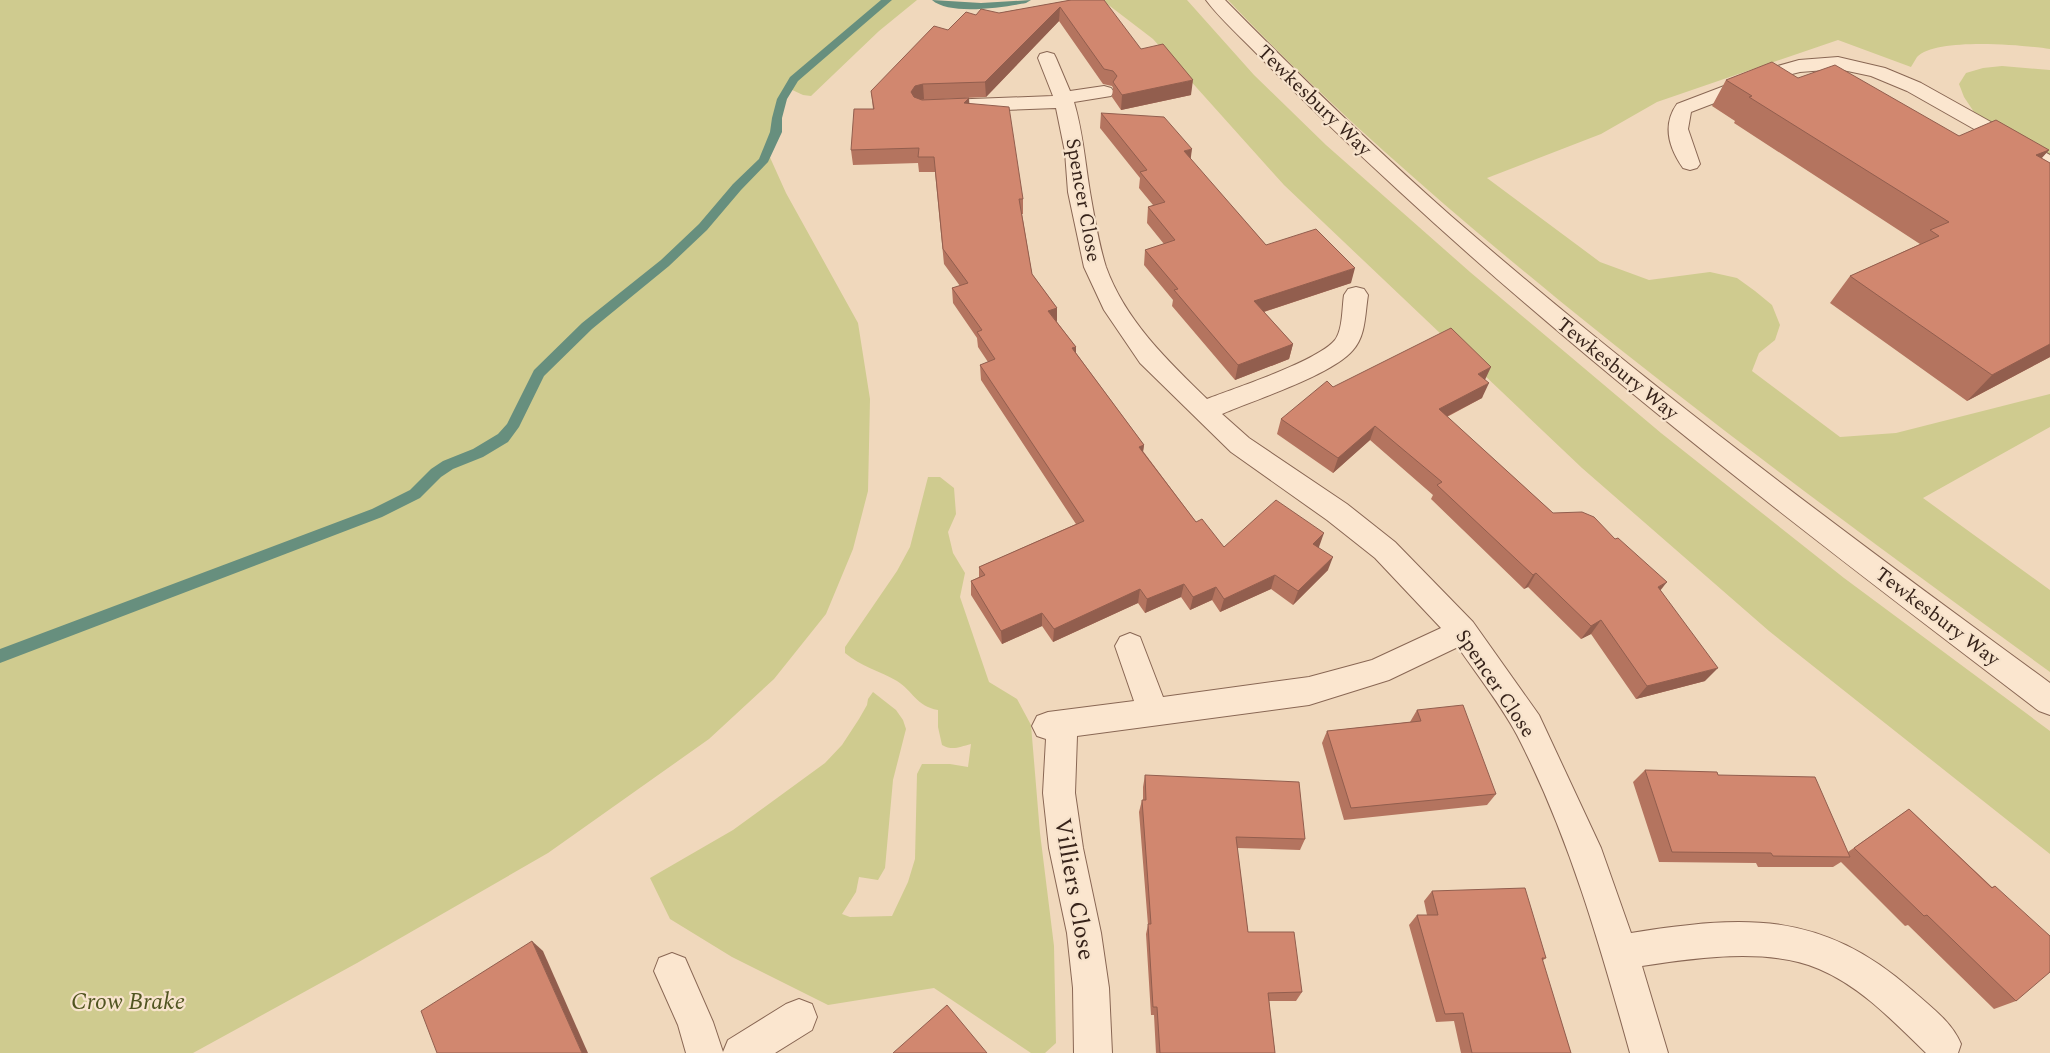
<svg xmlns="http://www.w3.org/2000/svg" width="2050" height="1053" font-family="Spectral,serif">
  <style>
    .green { fill: #cfcb8f }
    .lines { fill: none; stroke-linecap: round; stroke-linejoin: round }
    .stream { fill: #678f7e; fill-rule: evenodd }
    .minor-casing { stroke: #896754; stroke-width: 2 }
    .minor { fill: #fbe6cf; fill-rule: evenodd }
    .wall { fill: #b4745f }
    .shaded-wall { fill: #925e4e }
    .building { fill: #d1876f; stroke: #925e4e }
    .labels { text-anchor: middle; stroke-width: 4.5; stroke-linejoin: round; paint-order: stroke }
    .street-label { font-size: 20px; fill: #37231a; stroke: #f7e3cc }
    .near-street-label { font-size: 24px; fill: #37231a; stroke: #f7e3cc }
    .near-park-label { font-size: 24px; font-style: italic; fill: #505420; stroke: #f7e3cc }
  </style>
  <rect width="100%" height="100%" fill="#f0d8bc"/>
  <g class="green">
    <path d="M0,0H917L879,31L811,96L803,95L788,88C778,102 780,115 776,130C774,138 771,146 768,153L786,193L858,323L870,399L868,491L853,549L826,614L774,679L709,739L548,853L357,963L193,1053H0Z"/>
    <polygon points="1102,0 1187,0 1254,75 1326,145 1470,272 1661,433 1844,578 2050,731 2050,854 1769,631 1582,468 1284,185 1153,39"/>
    <path d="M1228,0H2050V49C2023,45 1936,37 1917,57C1915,60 1913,64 1911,67L1838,40L1657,102L1601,134L1487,178L1600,262L1649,280L1710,272L1737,278L1755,291L1772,305L1780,325L1775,340L1759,353L1752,371L1840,437L1896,433L2050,394V427L1923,498L2050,590V672C1885,552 1719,430 1560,301C1444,206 1331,109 1228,0Z"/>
    <polygon points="2002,66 2050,70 2050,157 1978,118 1964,97 1959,84 1966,73 1983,68"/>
    <path d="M928,477H940L954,488L956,514L948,532L953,553L965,573L960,597L989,682L1017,699L1031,725L1040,833L1054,946L1056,1043L1045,1053H1031L934,988L828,1005L732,957L670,919L650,878L733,830L825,763L842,745L859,719L867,705L868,699L873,692L896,710L903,720L906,729L893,780L885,868L878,880L859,877L856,892L842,914L850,917L892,916L908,882L915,859L917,774L922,764H950L968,767L971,744C959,747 953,751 942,745L938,727V710C916,706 913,691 897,681C880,671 860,666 845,653V647L897,571L910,547Z"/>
  </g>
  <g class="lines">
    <g class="stream">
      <polygon points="881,0 892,0 798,81 787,99 782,118 782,132 768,162 741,190 707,230 669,266 592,329 544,376 519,427 508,442 483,457 453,469 441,477 420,498 382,517 0,663 0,649 372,509 410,490 431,469 443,461 473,449 498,434 507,424 534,370 582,323 661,260 699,224 733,184 759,159 770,132 772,118 777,99 790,77"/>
      <path d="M932,0L981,3L1031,0L1026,3C1004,7 950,16 932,0Z"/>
    </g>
    <g class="minor-casing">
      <g id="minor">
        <path d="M1206,0H1225C1298,74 1373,147 1451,216C1642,382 1846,534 2050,683V715L2039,711C1820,544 1600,377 1398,190C1350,146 1304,102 1259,56C1242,38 1221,20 1206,0Z"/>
        <path d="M1047,52L1054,54L1056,58L1070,91L1104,86L1111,88L1114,92L1111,96L1074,102C1083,132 1085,162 1090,192C1094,215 1099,245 1106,267C1125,320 1168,361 1207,399C1235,388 1318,361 1335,340C1343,329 1342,308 1344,295L1348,289L1356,287L1364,289L1368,295C1365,313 1366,336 1353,350C1332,375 1254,400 1222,414L1249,438L1347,504L1395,542L1473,622L1539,715L1601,848L1631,933C1745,915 1821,910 1913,991C1931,1007 1952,1022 1961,1044L1958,1053H1926C1894,1022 1860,986 1819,969C1768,947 1695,958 1642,966L1668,1053H1630C1600,945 1569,836 1517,735C1501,705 1478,676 1458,647L1389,680L1309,705L1077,736L1075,793L1083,848L1101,933L1109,988L1112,1053H1074L1073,988L1067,933L1049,848L1043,793L1046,739L1037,736L1032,726L1037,716L1048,712L1134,701L1115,646L1120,637L1130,633L1140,637L1163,697L1309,677L1372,660L1441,628L1375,558L1327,520L1231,452L1140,363L1104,310L1084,267L1068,192L1065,152L1056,108L946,112L939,110L936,106L939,102L946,100L1053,96L1038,58L1040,54Z"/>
        <path d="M1838,57L1885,68L1921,83L2050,155V170L2043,168L1907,91L1871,76L1838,69L1800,72L1788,75L1691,112L1688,129L1700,164L1697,168L1690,170L1683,168C1669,148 1662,125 1677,104L1774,67L1799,60Z"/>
        <polygon points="672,953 685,958 713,1022 723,1052 728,1040 786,1004 799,999 812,1004 817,1017 812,1030 775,1053 686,1053 678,1025 654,971 659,958"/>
      </g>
    </g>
    <use href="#minor" class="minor"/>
  </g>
  <g class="wall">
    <polygon points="1071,0 1141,49 1191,95 1121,110 1112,97 1113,88 1112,86 1103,84 1059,21 986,97 922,100 969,98 969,104 1023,199 1023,214 1022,214 1032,274 1057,308 1057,322 1076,347 1076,353 1144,445 1143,451 1196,522 1224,547 1319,547 1319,548 1328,570 1293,605 1271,589 1220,612 1212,600 1190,610 1181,597 1145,613 1138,603 1053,642 1042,626 1002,644 971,595 971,581 979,577 979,567 1076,524 981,380 980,365 988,362 978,347 977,338 953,303 952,288 960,286 944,264 935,172 919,172 918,163 853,165 851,150 873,109 871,91 948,30 976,15 999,13"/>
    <polygon points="1798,78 1959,136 2049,150 2041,158 2050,163 2050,357 1967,401 1830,303 1850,276 1918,245 1920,244 1734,123 1735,121 1712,106 1726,80"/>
    <polygon points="1101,113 1190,159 1266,245 1351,283 1264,312 1293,344 1289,359 1235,380 1172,306 1173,300 1144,265 1145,250 1164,244 1147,223 1148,207 1153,205 1139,188 1140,178 1100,128"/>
    <polygon points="1485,380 1482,398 1447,417 1553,513 1660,590 1705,681 1636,699 1591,634 1581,639 1528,587 1524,589 1431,499 1433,495 1370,440 1333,473 1277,434 1281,419 1333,387"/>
    <polygon points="1417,710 1496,794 1487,805 1344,820 1322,743 1327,731 1410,722"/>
    <polygon points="1645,770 1718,775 1848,852 1909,809 1992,887 1995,886 2016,1001 1994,1009 1908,925 1905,926 1841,862 1833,867 1758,867 1756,863 1659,862 1633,782"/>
    <polygon points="1145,775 1305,839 1300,850 1237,848 1248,932 1302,992 1296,1001 1269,1001 1275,1053 1156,1053 1154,1015 1151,1015 1146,934 1148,925 1139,812 1142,800 1143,800 1143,787"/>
    <polygon points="1432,891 1546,958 1542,961 1571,1053 1461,1053 1454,1021 1436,1022 1409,925 1417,915 1427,915 1424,901"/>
  </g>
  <g class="shaded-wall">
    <polygon points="1060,7 1059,21 986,97 985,82"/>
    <polygon points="1193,80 1191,95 1121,110 1122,95"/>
    <polygon points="923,84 924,99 916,101 911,92 915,86"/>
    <polygon points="969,98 970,113 964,103"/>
    <polygon points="1192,149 1190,164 1184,151"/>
    <polygon points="2049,150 2026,176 2036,155"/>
    <polygon points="1355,268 1351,283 1251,316 1254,301"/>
    <polygon points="1057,308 1057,322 1048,311"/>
    <polygon points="1293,344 1289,359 1235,380 1238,365"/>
    <polygon points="2050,344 2050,357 1967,401 1992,375"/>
    <polygon points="1076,347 1076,361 1072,348"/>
    <polygon points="1491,367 1484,382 1478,374"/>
    <polygon points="1489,383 1482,398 1432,424 1439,409"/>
    <polygon points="1375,426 1370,440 1333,473 1338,458"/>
    <polygon points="1144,445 1142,459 1139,447"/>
    <polygon points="1324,533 1319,547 1308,558 1313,544"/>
    <polygon points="1333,557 1328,570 1293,605 1298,591"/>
    <polygon points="1536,573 1528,587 1524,589 1533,575"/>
    <polygon points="1275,575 1271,589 1220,612 1224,599"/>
    <polygon points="1667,582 1656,596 1658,587"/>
    <polygon points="1184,584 1181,597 1145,613 1147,599"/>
    <polygon points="1216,587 1212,600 1190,610 1193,597"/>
    <polygon points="1140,589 1138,603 1053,642 1054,629"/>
    <polygon points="1042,613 1042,626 1002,644 1001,631"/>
    <polygon points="1601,620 1591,634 1581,639 1591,626"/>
    <polygon points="1718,668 1705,681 1636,699 1647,686"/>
    <polygon points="532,941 543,951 588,1053 582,1053"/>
  </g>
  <g class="building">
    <polygon points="1071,0 1104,0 1141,49 1163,44 1193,80 1122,95 1113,82 1117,76 1113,71 1104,69 1060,7 985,82 923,84 915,86 911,92 914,97 922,100 969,98 964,103 1009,107 1023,199 1019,199 1032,274 1057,308 1048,311 1076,347 1072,348 1144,445 1139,447 1196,522 1202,519 1224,547 1276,500 1324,533 1313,544 1333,557 1298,591 1275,575 1224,599 1216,587 1193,597 1184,584 1147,599 1140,589 1054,629 1042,613 1001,631 971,581 985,575 979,567 1084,521 980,365 995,359 977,332 982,330 952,288 968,283 943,249 934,157 918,157 919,148 851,150 854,109 874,109 871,91 934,26 948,30 966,12 976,15 981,9 999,13"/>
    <polygon points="1772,62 1798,78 1835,65 1959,136 1996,120 2049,150 2036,155 2050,163 2050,344 1992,375 1850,276 1939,236 1930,230 1949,222 1749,97 1752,96 1726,80"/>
    <polygon points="1101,113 1164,117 1192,149 1184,151 1266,245 1316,229 1355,268 1254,301 1293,344 1238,365 1174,290 1178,289 1145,250 1175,240 1148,207 1165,202 1140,172 1147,170"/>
    <polygon points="1451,328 1491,367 1478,374 1489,383 1439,409 1553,513 1582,512 1594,517 1615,539 1618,538 1667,582 1658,587 1718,668 1647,686 1601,620 1591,626 1536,573 1533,575 1437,485 1442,482 1375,426 1338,458 1281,419 1327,381 1333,387"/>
    <polygon points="1463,705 1496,794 1351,808 1327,731 1421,721 1417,710"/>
    <polygon points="1645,770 1717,772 1718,775 1815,777 1850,857 1773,856 1771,853 1672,852"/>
    <polygon points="1145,775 1299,782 1305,839 1236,837 1248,932 1294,932 1302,992 1268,993 1275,1053 1160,1053 1157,1007 1153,1007 1148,924 1151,924 1142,800 1146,800"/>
    <polygon points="1909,809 1992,888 1995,886 2050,936 2050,972 2016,1001 1927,915 1924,916 1854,848"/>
    <polygon points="1525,888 1546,958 1542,958 1571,1053 1472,1053 1463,1013 1445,1014 1417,915 1438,915 1432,891"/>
    <polygon points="532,941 582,1053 437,1053 421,1011"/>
    <polygon points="947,1005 987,1053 893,1053"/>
  </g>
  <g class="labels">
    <g class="street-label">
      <text transform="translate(1315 100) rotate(44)" y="7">Tewkesbury Way</text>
      <text transform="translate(1084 200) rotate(80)" y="7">Spencer Close</text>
      <text transform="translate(1618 368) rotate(39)" y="7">Tewkesbury Way</text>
      <text transform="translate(1938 616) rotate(37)" y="7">Tewkesbury Way</text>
      <text transform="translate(1496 683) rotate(56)" y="7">Spencer Close</text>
    </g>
    <g class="near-street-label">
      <text transform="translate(1075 889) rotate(80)" y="8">Villiers Close</text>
    </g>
    <g class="near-park-label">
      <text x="128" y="1009">Crow Brake</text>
    </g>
  </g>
</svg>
